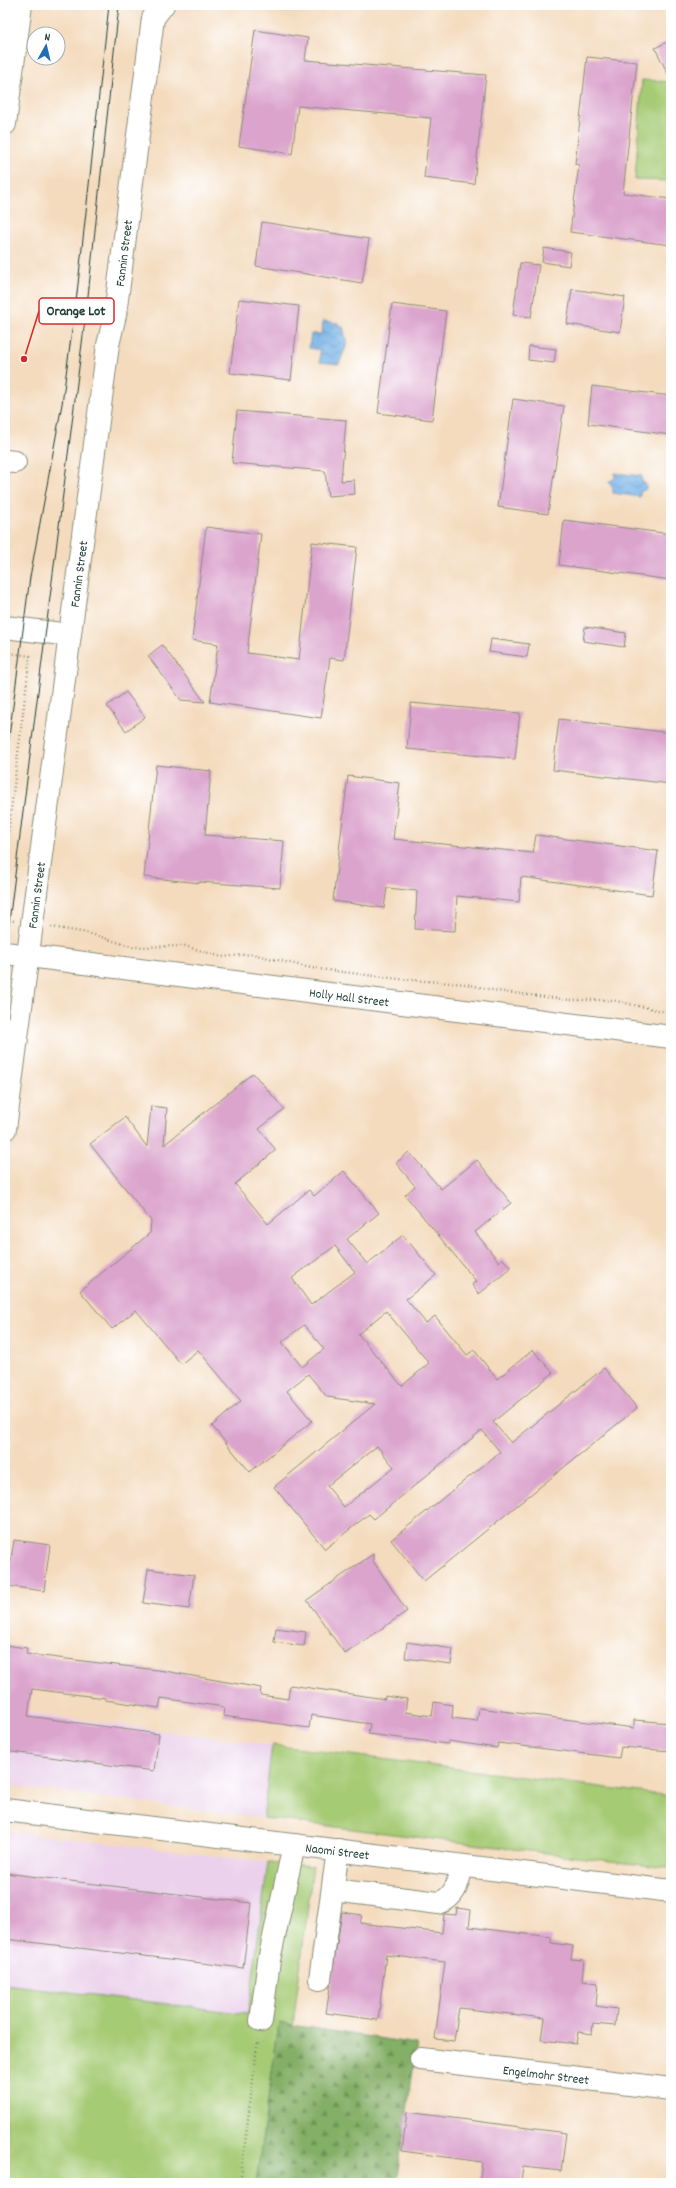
<svg xmlns="http://www.w3.org/2000/svg" width="676" height="2188" font-family="Dekko,sans-serif">
  <style>
    .built { fill: #ebd1eb }
    .green { fill: #a6cb75; stroke: #628454 }
    .forest { fill: url(#forest-firs); stroke: #52764d }
    .water { fill: url(#water-waves); stroke: #4a778e }
    .building { fill: #dba4cd; fill-rule: evenodd }
    .lines { fill: none; stroke-linecap: round; stroke-linejoin: round }
    .minor-casing { stroke: #8a8c79; stroke-width: 24 }
    .major-casing { stroke: #8a8c79; stroke-width: 24 }
    .path { stroke: #8a8c79; stroke-width: 2.5; stroke-dasharray: 1 3; stroke-linecap: butt }
    .minor { stroke: #fff; stroke-width: 22 }
    .major { stroke: #fff; stroke-width: 22 }
    .tram { stroke: #1f3d34; stroke-width: 1 }
    .labels { text-anchor: middle; stroke-width: 4; stroke-linejoin: round; paint-order: stroke }
    .street-label { font-size: 13px; fill: #1f3d34; stroke: #fff }
    .leader { fill: none; stroke: #d62828; stroke-width: 1.5 }
    .callout-dot { fill: #d62828; stroke: #fff; stroke-width: 1.5 }
    .callout { fill: #fff; stroke: #d62828; stroke-width: 1.5 }
    .callout-label { font-size: 14px; text-anchor: middle; font-weight: bold; fill: #1f3d34 }
  </style>
  <defs>
    <pattern id="forest-firs" width="22" height="20" patternUnits="userSpaceOnUse"><rect width="22" height="20" fill="#84af66"/><path d="M5 1l3.5 6h-7zM16 11l3.5 6h-7z" fill="#6b9055"/></pattern>
    <pattern id="water-waves" width="16" height="10" patternUnits="userSpaceOnUse"><rect width="16" height="10" fill="#75b1e7"/><path d="M0 5q4-4 8 0t8 0" fill="none" stroke="#5f91bc"/></pattern>
  </defs>
  <rect width="100%" height="100%" fill="#fff"/>
  <filter id="ink" filterUnits="userSpaceOnUse"><feTurbulence type="fractalNoise" baseFrequency=".025" numOctaves="2"/><feDisplacementMap in="SourceGraphic" scale="8" xChannelSelector="R" yChannelSelector="G"/><feConvolveMatrix kernelMatrix="1 2 1 2 8 2 1 2 1" color-interpolation-filters="sRGB"/></filter>
  <filter id="wash" filterUnits="userSpaceOnUse"><feTurbulence type="fractalNoise" baseFrequency=".012" numOctaves="4" result="noise"/><feDisplacementMap in="SourceGraphic" scale="16" xChannelSelector="R" yChannelSelector="G"/><feGaussianBlur stdDeviation="0.9" result="paint"/><feColorMatrix in="noise" values="0 0 0 0 0 0 0 0 0 0 0 0 0 0 0 0 0 1.4 0 .05"/><feComposite in="paint" operator="in"/></filter>
  <g filter="url(#wash)">
    <rect width="100%" height="100%" fill="#f4dbbe"/>
    <g class="built">
      <polygon points="5,1710 272,1745 263,1818 5,1785"/>
      <polygon points="5,1831 268,1862 248,2015 5,1984"/>
    </g>
    <g class="green">
      <polygon points="642,80 671,82 671,181 635,180"/>
      <polygon points="272,1745 671,1796 671,1867 667,1868 263,1818"/>
      <polygon points="268,1862 313,1866 293,2025 279,2024 256,2183 5,2183 5,1984 248,2014"/>
    </g>
    <polygon class="forest" points="279,2023 417,2044 396,2183 256,2183"/>
    <g class="water">
      <polygon points="323,321 338,323 339,327 343,327 347,344 339,364 320,362 320,350 309,348 311,334 322,334"/>
      <polygon points="615,473 642,476 642,482 646,484 646,489 640,492 640,497 613,493 613,489 609,482 615,478"/>
    </g>
    <g id="blocks">
      <g class="building">
        <polygon points="255,30 308,38 305,60 486,75 474,184 424,178 431,118 298,106 292,154 239,146"/>
        <polygon points="671,40 671,80 655,48"/>
        <polygon points="587,57 637,62 623,193 671,199 671,245 570,232 579,165 575,164"/>
        <polygon points="262,222 369,239 362,283 256,266"/>
        <polygon points="544,248 571,252 569,266 542,262"/>
        <polygon points="520,263 539,265 531,317 513,315"/>
        <polygon points="572,289 625,297 620,332 567,324"/>
        <polygon points="239,299 299,306 291,380 230,373"/>
        <polygon points="392,304 446,311 432,420 378,413"/>
        <polygon points="529,346 556,349 554,363 528,360"/>
        <polygon points="592,386 671,396 671,435 588,424"/>
        <polygon points="513,399 564,406 548,514 498,507"/>
        <polygon points="237,411 346,420 341,481 354,480 355,494 328,496 325,471 232,463"/>
        <polygon points="564,520 671,534 671,580 559,565"/>
        <polygon points="206,527 261,534 247,653 299,660 312,542 357,547 344,660 330,658 321,718 210,702 218,644 192,640"/>
        <polygon points="585,627 626,633 624,647 583,641"/>
        <polygon points="491,639 529,644 527,657 489,652"/>
        <polygon points="162,645 205,702 181,700 148,656"/>
        <polygon points="126,692 145,717 126,731 107,706"/>
        <polygon points="411,703 520,713 515,759 407,749"/>
        <polygon points="559,719 671,733 671,784 553,770"/>
        <polygon points="156,765 211,771 205,835 284,841 280,888 200,882 200,883 144,877"/>
        <polygon points="348,776 400,783 393,839 533,853 536,835 658,851 652,895 521,877 519,902 457,896 455,931 415,929 417,891 387,888 384,908 333,901"/>
        <path d="M253,1073L284,1109L259,1129L276,1150L235,1184L268,1224L309,1190L314,1196L344,1171L379,1213L347,1239L367,1264L403,1235L436,1275L406,1299L426,1323L435,1316L467,1355L474,1350L497,1379L533,1350L553,1373L493,1422L511,1443L604,1368L637,1408L424,1581L391,1540L500,1452L482,1430L374,1519L369,1514L325,1549L274,1487L375,1404L327,1397L308,1374L287,1391L312,1421L250,1472L212,1426L241,1401L198,1350L181,1364L136,1310L112,1329L80,1291L150,1233L151,1221L90,1144L125,1117L147,1147L151,1106L167,1108L164,1145ZM335,1246L355,1272L311,1305L292,1278ZM386,1311L429,1363L402,1386L358,1334ZM304,1325L324,1349L302,1367L282,1342ZM377,1446L394,1467L344,1507L327,1486Z"/>
        <polygon points="409,1152 441,1189 477,1160 511,1203 475,1232 499,1262 502,1258 511,1268 479,1294 472,1285 476,1281 405,1195 415,1186 396,1163"/>
        <polygon points="14,1540 50,1545 44,1591 7,1586"/>
        <polygon points="373,1554 373,1561 407,1611 345,1654 307,1600"/>
        <polygon points="148,1569 194,1575 189,1609 143,1603"/>
        <polygon points="276,1628 306,1632 304,1646 274,1642"/>
        <polygon points="407,1642 453,1649 451,1664 405,1658"/>
        <polygon points="5,1645 27,1648 26,1654 165,1671 261,1688 260,1695 288,1699 290,1685 385,1699 385,1696 407,1699 405,1712 432,1716 434,1702 453,1705 452,1718 477,1721 479,1708 634,1728 634,1720 671,1723 671,1751 621,1747 619,1758 498,1743 497,1748 448,1741 448,1744 368,1734 370,1724 311,1715 309,1728 223,1716 224,1707 161,1698 159,1708 105,1700 105,1698 32,1689 28,1716 159,1734 154,1771 5,1751"/>
        <polygon points="5,1873 251,1903 243,1968 5,1939"/>
        <polygon points="457,1908 471,1910 469,1927 551,1937 551,1943 573,1946 571,1959 584,1960 582,1981 598,1983 596,2006 617,2009 615,2026 593,2024 592,2034 578,2032 576,2044 541,2040 544,2018 459,2008 454,2041 435,2039 445,1962 386,1955 378,2020 326,2013 342,1912 362,1915 360,1923 442,1933 444,1914 456,1915"/>
        <polygon points="407,2112 566,2133 561,2171 523,2167 521,2183 479,2183 482,2162 402,2151"/>
      </g>
    </g>
  </g>
  <g filter="url(#ink)">
    <use href="#blocks" fill-opacity="0" stroke="#8a8c79" stroke-width="1"/>
    <g class="lines">
      <g class="minor-casing">
        <g id="minor">
          <polyline points="5,124 21,5"/>
          <polyline points="5,461 15,462"/>
          <polyline points="5,627 70,635"/>
          <path id="s1" d="M5,953L671,1037"/>
          <path id="s2" d="M5,1810L671,1891"/>
          <path d="M333,1890L439,1903C456,1897 458,1882 462,1866"/>
          <polyline points="320,1979 338,1850"/>
          <polyline points="261,2021 269,1960 294,1845"/>
          <path id="s3" d="M421,2059L671,2089"/>
        </g>
      </g>
      <g class="major-casing">
        <g id="major">
          <path id="s4" d="M5,1129L108,345L115,315L153,18L163,5"/>
        </g>
      </g>
      <g class="path">
        <polyline points="5,597 11,598"/>
        <polyline points="5,691 9,649"/>
        <polyline points="5,859 30,656 9,653"/>
        <polyline points="5,919 14,921"/>
        <polyline points="51,927 88,933 133,947 185,946 222,957 252,954 311,968 399,979 466,984 497,991 570,1000 612,1000 671,1013"/>
        <polyline points="240,2183 258,2040"/>
      </g>
      <use href="#minor" class="minor"/>
      <use href="#major" class="major"/>
      <g class="tram">
        <polyline points="5,767 30,577 62,404 77,293 109,5"/>
        <polyline points="5,954 88,296 119,5"/>
      </g>
    </g>
  </g>
  <g class="labels">
    <g class="street-label">
      <text dy="5" stroke="none"><textPath href="#s4" startOffset="884">Fannin Street</textPath></text>
      <text dy="5" stroke="none"><textPath href="#s4" startOffset="560">Fannin Street</textPath></text>
      <text dy="5" stroke="none"><textPath href="#s4" startOffset="236">Fannin Street</textPath></text>
      <text dy="5" stroke="none"><textPath href="#s1" startOffset="347">Holly Hall Street</textPath></text>
      <text dy="5" stroke="none"><textPath href="#s2" startOffset="335">Naomi Street</textPath></text>
      <text dy="5" stroke="none"><textPath href="#s3" startOffset="126">Engelmohr Street</textPath></text>
    </g>
  </g>
  <path class="leader" d="M24 359L39 311"/>
  <circle class="callout-dot" cx="24" cy="359" r="4"/>
  <rect class="callout" x="39" y="298" width="75" height="26" rx="4"/>
  <g class="callout-label">
    <text x="76" y="315">Orange Lot</text>
  </g>
  <rect width="676" height="2188" fill="none" stroke="#fff" stroke-width="20"/>
  <g transform="translate(46 46) rotate(8)"><circle r="19" fill="#ffffff" stroke="#a5b1ae"/>
  <path d="M0-3L7 15L0 10L-7 15Z" fill="#1f6fb2"/>
  <text y="-6" font-size="11" font-weight="bold" text-anchor="middle" fill="#1f3d34">N</text>
  </g>
</svg>
